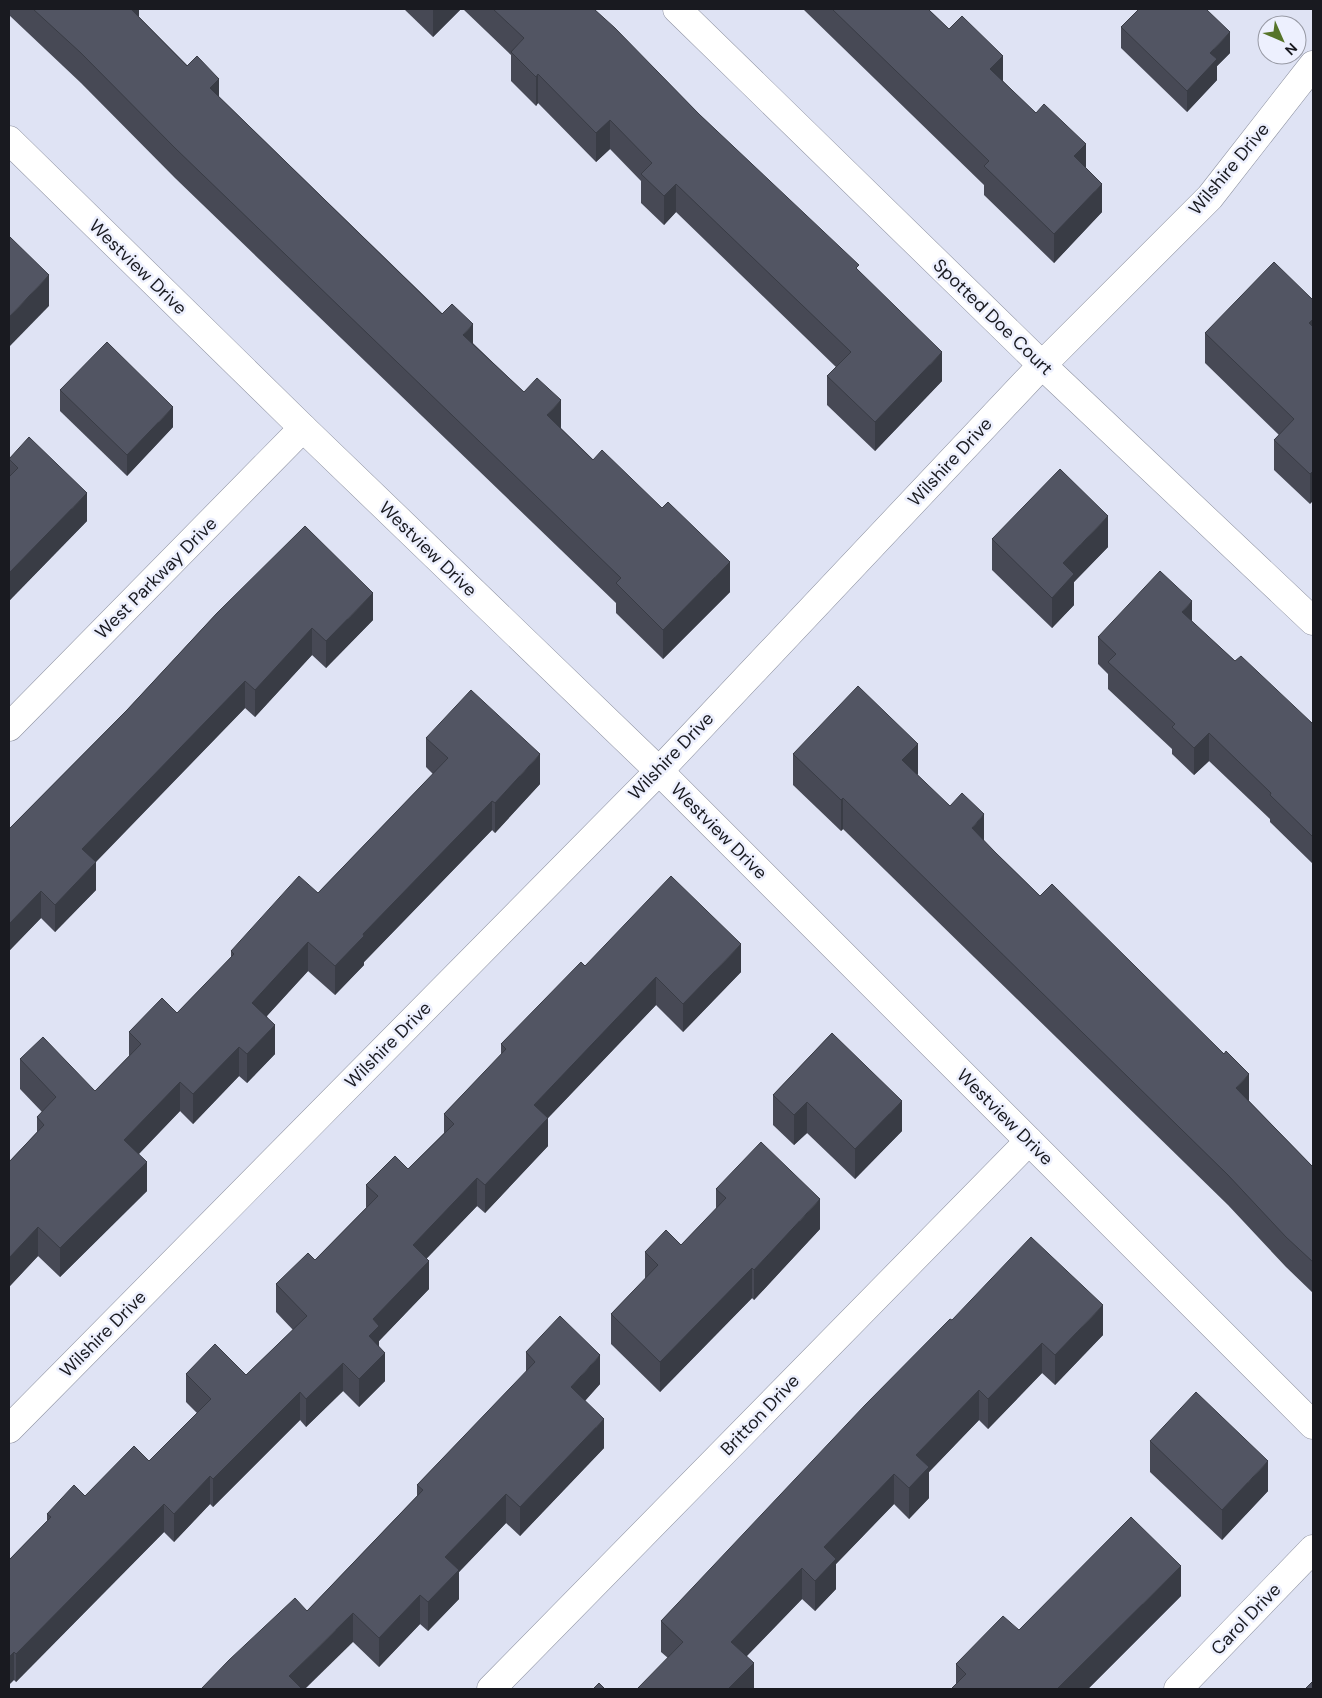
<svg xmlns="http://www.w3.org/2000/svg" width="1322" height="1698" font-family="'DM Sans',sans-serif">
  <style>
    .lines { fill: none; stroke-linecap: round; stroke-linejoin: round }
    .minor-casing { stroke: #8d91a0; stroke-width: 29 }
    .minor { stroke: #fff; stroke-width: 28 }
    .wall { fill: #474955 }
    .shaded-wall { fill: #393c45 }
    .building { fill: #525563; stroke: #393c45 }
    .labels { text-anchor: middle; stroke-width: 5; stroke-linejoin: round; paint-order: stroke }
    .street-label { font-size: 18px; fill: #191a20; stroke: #edf0fe }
  </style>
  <rect width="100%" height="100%" fill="#dfe3f4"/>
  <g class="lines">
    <g class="minor-casing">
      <g id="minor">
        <polyline points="677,9 1042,365 1313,621"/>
        <polyline points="9,140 303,428 659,771 1313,1425"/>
        <polyline points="9,727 303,428"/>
        <polyline points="9,1429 659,771 1042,365 1210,197 1313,65"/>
        <polyline points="491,1689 1029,1141"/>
        <polyline points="1178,1689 1313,1549"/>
      </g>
    </g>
    <use href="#minor" class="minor"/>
  </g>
  <g class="wall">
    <polygon points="9,9 139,9 139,17 219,97 730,592 663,659 616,613 616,603 175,178 81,83 9,15"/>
    <polygon points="404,9 461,9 433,37"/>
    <polygon points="463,9 594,9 699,114 859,271 942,381 875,451 827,405 827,376 836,367 676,212 664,225 641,203 641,181 610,149 596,162 538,103 536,106 511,81 511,55"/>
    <polygon points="803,9 928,9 1003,81 1086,168 1102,212 1054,263 984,195 984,185"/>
    <polygon points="1121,27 1230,53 1217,66 1217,80 1187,112 1121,48"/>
    <polygon points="1313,300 1310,504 1274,470 1274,440 1279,435 1205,363 1205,333"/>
    <polygon points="60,390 173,427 127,476 60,411"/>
    <polygon points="9,459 87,521 9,601"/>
    <polygon points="992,539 1108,547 1074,582 1074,605 1052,628 992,570"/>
    <polygon points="217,613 373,620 326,668 312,655 255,717 245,708 96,862 96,890 55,932 41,918 9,951 9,829 127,710"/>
    <polygon points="1192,622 1235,661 1313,724 1313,864 1270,822 1270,819 1209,761 1194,775 1172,754 1172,749 1108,689 1108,674 1098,664 1098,637"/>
    <polygon points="426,738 540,784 495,833 492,830 364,962 364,965 335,995 308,971 267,1016 275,1054 247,1083 239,1076 193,1124 180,1111 139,1154 147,1191 60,1277 38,1256 9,1287 9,1162 37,1132 37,1117 42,1112 20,1089 20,1059 95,1091 129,1056 129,1032 177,1013 231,958 231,951 318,893 433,774 426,767"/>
    <polygon points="793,754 918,774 917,775 995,852 1249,1101 1313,1167 1313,1293 1286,1267 1228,1205 843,829 841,831 793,785"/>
    <polygon points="585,966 741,972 683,1032 656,1005 548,1118 548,1146 485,1213 477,1206 426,1258 429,1289 379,1341 379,1347 385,1381 359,1407 343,1391 306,1427 300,1420 213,1507 210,1504 174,1542 164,1532 16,1682 14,1680 9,1560 47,1521 47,1514 85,1496 149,1461 197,1413 186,1402 186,1374 246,1375 293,1330 276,1312 276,1284 315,1260 366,1208 366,1185 408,1169 444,1133 444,1114 501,1055 501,1044"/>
    <polygon points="832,1033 902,1131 855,1179 807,1133 794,1145 773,1125 773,1095"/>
    <polygon points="716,1189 820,1229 754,1300 752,1298 660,1392 611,1344 611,1314 645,1279 645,1252 681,1245 716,1209"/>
    <polygon points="952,1320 1103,1335 1055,1385 1042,1373 988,1429 979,1420 929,1472 929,1498 909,1519 894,1504 836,1564 836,1589 815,1611 802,1599 747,1656 754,1689 668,1658 661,1652 661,1621"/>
    <polygon points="526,1352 600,1384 585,1401 604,1448 520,1536 506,1523 459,1572 459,1599 428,1631 420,1624 379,1667 353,1642 307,1611 417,1496 417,1485 526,1373"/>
    <polygon points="1150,1441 1268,1491 1222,1540 1150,1472"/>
    <polygon points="1181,1596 1088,1689 951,1689 956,1685 956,1664 1019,1630"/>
  </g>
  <g class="shaded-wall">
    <polygon points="128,9 139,9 139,23"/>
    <polygon points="433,9 461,9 433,37"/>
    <polygon points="1230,32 1230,53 1217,66 1217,80 1187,112 1187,91 1210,53"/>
    <polygon points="1003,56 1003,85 990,69"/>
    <polygon points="538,74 538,103 536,106 536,77"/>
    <polygon points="219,79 219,108 210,88"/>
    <polygon points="610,120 610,149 596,162 596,133"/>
    <polygon points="1086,144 1086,173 1074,156"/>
    <polygon points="676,184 676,212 664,225 664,196"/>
    <polygon points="1102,184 1102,212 1054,263 1054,234"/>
    <polygon points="49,275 49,306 9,347 9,317"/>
    <polygon points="1313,319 1313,349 1309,323"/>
    <polygon points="473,324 473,354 463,335"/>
    <polygon points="942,352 942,381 875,451 875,422"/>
    <polygon points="561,400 561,430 547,415"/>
    <polygon points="173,407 173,427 127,476 127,455"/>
    <polygon points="1313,471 1313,501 1310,504 1310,474"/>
    <polygon points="87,493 87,521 9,601 9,573"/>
    <polygon points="1108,516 1108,547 1074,582 1074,605 1052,628 1052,598 1063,563"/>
    <polygon points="730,562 730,592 663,659 663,630"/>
    <polygon points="373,593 373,620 326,668 326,641"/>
    <polygon points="1192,601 1192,628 1182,612"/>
    <polygon points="312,628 312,655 255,717 255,690"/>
    <polygon points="245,681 245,708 82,876 82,849"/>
    <polygon points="1209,733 1209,761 1194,775 1194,748"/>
    <polygon points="918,744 918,774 902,791 902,760"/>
    <polygon points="540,754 540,784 495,833 495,803"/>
    <polygon points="843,798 843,829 841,831 841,800"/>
    <polygon points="492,801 492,830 364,962 364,965 335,995 335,966 363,934"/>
    <polygon points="984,814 984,845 972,828"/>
    <polygon points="96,862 96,890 55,932 55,905"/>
    <polygon points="41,891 41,918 9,951 9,924"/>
    <polygon points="308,942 308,971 252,1032 252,1003"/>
    <polygon points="741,944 741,972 683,1032 683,1004"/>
    <polygon points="656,977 656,1005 548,1118 548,1146 485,1213 485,1185 534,1105"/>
    <polygon points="275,1025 275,1054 247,1083 247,1054"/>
    <polygon points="239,1047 239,1076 193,1124 193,1094"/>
    <polygon points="1249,1074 1249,1104 1236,1088"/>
    <polygon points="180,1082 180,1111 124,1169 124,1140"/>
    <polygon points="902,1101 902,1131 855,1179 855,1149"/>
    <polygon points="807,1102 807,1133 794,1145 794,1115"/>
    <polygon points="147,1162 147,1191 60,1277 60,1248"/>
    <polygon points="477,1178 477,1206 413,1273 413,1245"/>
    <polygon points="820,1199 820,1229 754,1300 754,1270"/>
    <polygon points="38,1227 38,1256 9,1287 9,1258"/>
    <polygon points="429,1261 429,1289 379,1341 379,1354 369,1336 373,1319"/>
    <polygon points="752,1268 752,1298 660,1392 660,1362"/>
    <polygon points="1103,1305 1103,1335 1055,1385 1055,1355"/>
    <polygon points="1042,1343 1042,1373 988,1429 988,1399"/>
    <polygon points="385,1353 385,1381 359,1407 359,1379"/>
    <polygon points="600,1355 600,1384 571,1416 571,1387"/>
    <polygon points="343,1363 343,1391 306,1427 306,1399"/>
    <polygon points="979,1390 979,1420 929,1472 929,1498 909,1519 909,1488 916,1455"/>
    <polygon points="300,1392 300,1420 213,1507 213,1479"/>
    <polygon points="604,1419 604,1448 520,1536 520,1507"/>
    <polygon points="1268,1461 1268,1491 1222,1540 1222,1510"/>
    <polygon points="894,1474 894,1504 836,1564 836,1589 815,1611 815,1581 824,1547"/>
    <polygon points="210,1476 210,1504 174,1542 174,1514"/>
    <polygon points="506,1494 506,1523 459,1572 459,1599 428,1631 428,1602 445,1557"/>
    <polygon points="164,1504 164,1532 16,1682 16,1654"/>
    <polygon points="1181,1566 1181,1596 1088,1689 1057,1689"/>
    <polygon points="802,1568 802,1599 731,1672 731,1642"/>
    <polygon points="420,1595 420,1624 379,1667 379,1638"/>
    <polygon points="353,1613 353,1642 305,1689 289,1689 289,1676"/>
    <polygon points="14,1652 14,1680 9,1685 9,1657"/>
    <polygon points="754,1663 754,1689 728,1689"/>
  </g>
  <g class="building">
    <polygon points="33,9 131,9 187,66 197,56 219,79 210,88 442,314 452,304 473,324 463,335 524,392 537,378 561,400 547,415 593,460 602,450 662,508 668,502 730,562 663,630 616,583 621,578 175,148 81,53"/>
    <polygon points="493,9 594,9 615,28 699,114 859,265 856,268 942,352 875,422 827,376 851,352 676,184 664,196 641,174 652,163 610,120 596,133 538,74 536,77 511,52 524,38"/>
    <polygon points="832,9 928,9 949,29 962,16 1003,56 990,69 1036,113 1044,104 1086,144 1074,156 1102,184 1054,234 984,166 989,161"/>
    <polygon points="1139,9 1206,9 1230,32 1210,53 1217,59 1187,91 1121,27"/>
    <polygon points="9,236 49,275 9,317"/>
    <polygon points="1274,262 1313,300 1313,319 1309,323 1313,327 1313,471 1310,474 1274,440 1294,419 1205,333"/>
    <polygon points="107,342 173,407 127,455 60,390"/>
    <polygon points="29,437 87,493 9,573 9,477 18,468 9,459"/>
    <polygon points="1060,469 1108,516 1063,563 1074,574 1052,598 992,539"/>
    <polygon points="305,526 373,593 326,641 312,628 255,690 245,681 82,849 96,862 55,905 41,891 9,924 9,829 127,710 217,613"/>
    <polygon points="1160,571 1192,601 1182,612 1235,661 1241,656 1313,724 1313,837 1270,795 1271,793 1209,733 1194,748 1172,727 1175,724 1108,662 1116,654 1098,637"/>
    <polygon points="858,686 918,744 902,760 950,806 962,793 984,814 972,828 995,852 1040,896 1052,884 1224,1054 1226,1051 1249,1074 1236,1088 1313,1167 1313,1262 1286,1237 1228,1175 843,798 841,800 793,754"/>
    <polygon points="471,690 540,754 495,803 492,801 363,934 364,936 335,966 308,942 252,1003 275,1025 247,1054 239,1047 193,1094 180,1082 124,1140 147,1162 60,1248 38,1227 9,1258 9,1162 44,1125 37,1117 56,1097 20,1059 43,1037 95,1091 141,1044 129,1032 162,998 177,1013 234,954 231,951 299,876 318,893 448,758 426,738"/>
    <polygon points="671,876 741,944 683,1004 656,977 534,1105 548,1118 485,1185 477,1178 413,1245 429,1261 373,1319 379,1326 369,1336 385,1353 359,1379 343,1363 306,1399 300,1392 213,1479 210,1476 174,1514 164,1504 16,1654 14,1652 9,1657 9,1560 51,1517 47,1514 74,1485 85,1496 134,1446 149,1461 211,1399 186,1374 215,1344 246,1375 307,1316 276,1284 308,1253 315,1260 378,1196 366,1185 395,1156 408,1169 454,1124 444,1114 506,1049 501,1044 581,962 585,966"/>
    <polygon points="832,1033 902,1101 855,1149 807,1102 794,1115 773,1095"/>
    <polygon points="761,1142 820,1199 754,1270 752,1268 660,1362 611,1314 658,1265 645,1252 666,1230 681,1245 726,1198 716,1189"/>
    <polygon points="1031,1237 1103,1305 1055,1355 1042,1343 988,1399 979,1390 916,1455 929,1467 909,1488 894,1474 824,1547 836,1559 815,1581 802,1568 731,1642 754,1663 728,1689 637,1689 683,1642 661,1621 865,1405 950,1319 952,1320"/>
    <polygon points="560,1316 600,1355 571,1387 604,1419 520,1507 506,1494 445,1557 459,1570 428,1602 420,1595 379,1638 353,1613 289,1676 302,1689 201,1689 229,1660 295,1598 307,1611 423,1490 417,1485 535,1362 526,1352"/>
    <polygon points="1196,1392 1268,1461 1222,1510 1150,1441"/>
    <polygon points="1131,1517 1181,1566 1057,1689 951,1689 966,1674 956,1664 1003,1616 1019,1630"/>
    <polygon points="1313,1681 1313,1689 1305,1689"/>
    <polygon points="599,1683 605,1689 593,1689"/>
  </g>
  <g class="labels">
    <g class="street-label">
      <text transform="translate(1229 169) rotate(-50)" y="6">Wilshire Drive</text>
      <text transform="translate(138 267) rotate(44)" y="6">Westview Drive</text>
      <text transform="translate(993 317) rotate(44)" y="6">Spotted Doe Court</text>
      <text transform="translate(950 462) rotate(-47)" y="6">Wilshire Drive</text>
      <text transform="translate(428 549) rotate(44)" y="6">Westview Drive</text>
      <text transform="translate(156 578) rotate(-45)" y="6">West Parkway Drive</text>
      <text transform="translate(671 756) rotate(-46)" y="6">Wilshire Drive</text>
      <text transform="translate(719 831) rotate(45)" y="6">Westview Drive</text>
      <text transform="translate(388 1045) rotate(-45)" y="6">Wilshire Drive</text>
      <text transform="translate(1005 1117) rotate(45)" y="6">Westview Drive</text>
      <text transform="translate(103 1334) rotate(-45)" y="6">Wilshire Drive</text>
      <text transform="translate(760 1415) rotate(-46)" y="6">Britton Drive</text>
      <text transform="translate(1246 1619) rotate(-46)" y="6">Carol Drive</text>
    </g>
  </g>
  <rect width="1322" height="1698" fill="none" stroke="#191a20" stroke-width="20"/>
  <g transform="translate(1282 40) rotate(135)"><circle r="24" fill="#edf0fe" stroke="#989aa5"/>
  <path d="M0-4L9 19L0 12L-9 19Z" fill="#567429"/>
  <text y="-8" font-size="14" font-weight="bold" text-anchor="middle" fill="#191a20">N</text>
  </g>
</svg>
